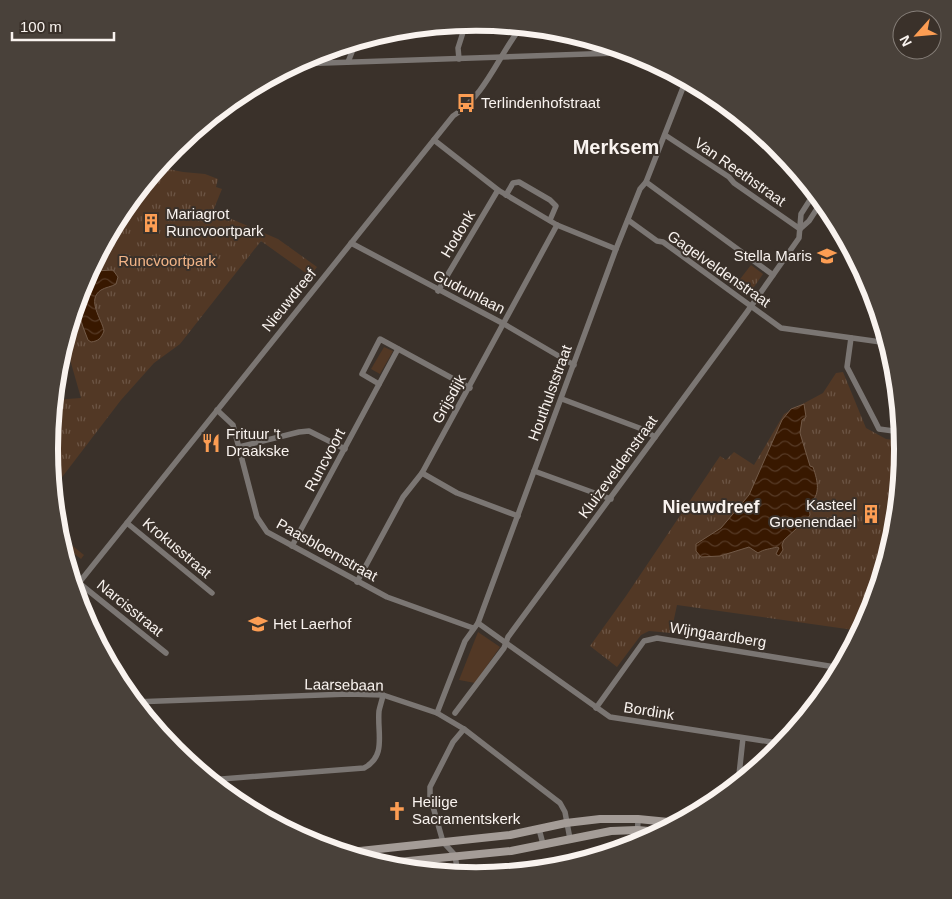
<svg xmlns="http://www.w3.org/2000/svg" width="952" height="899" font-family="Helvetica,sans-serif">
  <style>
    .grass { fill: #523825 }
    .park { fill: url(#park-tufts) }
    .water { fill: url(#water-waves); stroke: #725a48 }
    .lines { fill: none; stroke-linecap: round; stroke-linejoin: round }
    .street { stroke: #7b7673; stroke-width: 5.5 }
    .secondary { stroke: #a49c97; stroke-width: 8 }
    .labels { text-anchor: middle; stroke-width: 4; stroke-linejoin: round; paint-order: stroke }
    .poi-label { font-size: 15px; fill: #f9f3ef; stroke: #3a312a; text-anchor: start }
    .street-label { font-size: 15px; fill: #f9f3ef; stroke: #3a312a }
    .park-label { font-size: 15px; fill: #f2b487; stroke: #3a312a }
    .quarter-label { font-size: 18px; font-weight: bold; fill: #f9f3ef; stroke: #3a312a }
    .district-label { font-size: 20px; font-weight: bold; fill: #f9f3ef; stroke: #3a312a }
    .rim { fill: none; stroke: #f9f3ef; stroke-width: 6 }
  </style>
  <defs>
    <pattern id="park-tufts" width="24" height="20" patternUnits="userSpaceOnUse" patternTransform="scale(1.25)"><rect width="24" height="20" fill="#523825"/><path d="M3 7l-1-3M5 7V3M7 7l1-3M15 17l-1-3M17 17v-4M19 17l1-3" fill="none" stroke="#6c5545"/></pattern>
    <pattern id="water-waves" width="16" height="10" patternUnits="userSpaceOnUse" patternTransform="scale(1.25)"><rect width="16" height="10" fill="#381800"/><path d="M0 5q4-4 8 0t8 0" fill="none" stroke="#563a26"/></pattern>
  </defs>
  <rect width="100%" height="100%" fill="#3a312a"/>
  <g class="grass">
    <polygon points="384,347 393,351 380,374 371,369"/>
    <polygon points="58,534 84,555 81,559 61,544"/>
    <polygon points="478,632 500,647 475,683 459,680"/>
  </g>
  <g class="park">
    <polygon points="158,167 183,172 205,174 218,179 216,187 222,189 213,211 278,239 317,267 310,276 261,241 180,344 154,363 121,400 53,489 49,449 54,400 81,398 65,342 82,286 112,228 117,226 115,223 121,212"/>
    <polygon points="751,265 763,274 747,297 734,287"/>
    <polygon points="843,372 866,428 886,439 902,441 903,450 895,533 870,613 861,631 677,605 671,633 649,631 641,635 617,667 590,646 626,596 720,456 726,460 734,452 754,465 784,414 823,393 836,373"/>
  </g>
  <g class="water">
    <path d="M91,269L95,271L113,270L118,277L116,284C111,287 106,287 101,290C86,300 102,319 104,331C101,338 99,341 91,342L88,340L83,327L76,305L82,286Z"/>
    <path d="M804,404L806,417L802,420L800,433L810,466L813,467C818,482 821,494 809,505L810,515L808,518L784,540L782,545L783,550L779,556L776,554L779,548L777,547C770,549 764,549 758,553L749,547L720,556L701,557L696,551V544L721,528L749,495L782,420L791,409Z"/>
  </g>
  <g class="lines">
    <g class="street">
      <polyline points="459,59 458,48 466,23"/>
      <polyline points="348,62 356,42"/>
      <polyline points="295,64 617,53 636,54"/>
      <polyline points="665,135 729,177 734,183 800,229"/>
      <polyline points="434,140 498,190 557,225 616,249"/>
      <polyline points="646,182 773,275"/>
      <polyline points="506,195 513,183 519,182 550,200 556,206 550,220"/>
      <polyline points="628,220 657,241 663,242 781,328 888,343"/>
      <polyline points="800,229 809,221 822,201"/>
      <polyline points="351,243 504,324 574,365"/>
      <polyline points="438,291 498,190"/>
      <polyline points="851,338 847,367 875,421 879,429 901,432"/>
      <polyline points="379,384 362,374 380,339 470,388"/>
      <polyline points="562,399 642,429 655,437"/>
      <polyline points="217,410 233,425 257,517 267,532 387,597 473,628"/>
      <polyline points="239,447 299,432 309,431 345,449"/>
      <polyline points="534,471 611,499"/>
      <polyline points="422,473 457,493 518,516"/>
      <polyline points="127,523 212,593"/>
      <polyline points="292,546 398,349"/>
      <polyline points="357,582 403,497 422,473 557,225"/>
      <polyline points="79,583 166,653"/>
      <path d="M74,589L453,116C485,96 499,55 521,27"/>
      <polyline points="478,623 610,717 784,744"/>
      <polyline points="133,702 349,694 383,695 437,713 464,729 560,803 565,812 570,839"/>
      <polyline points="596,708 644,641 657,638 841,668"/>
      <polyline points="437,713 465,641 478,623 616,249 640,189 646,182 686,80"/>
      <polyline points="455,713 504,648 508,637 747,312 799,238 801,214 815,192"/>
      <path d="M209,780L364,768C387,756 377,733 379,711C380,706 382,701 383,695"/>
      <polyline points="738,784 743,738"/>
      <polyline points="539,829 543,844"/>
      <polyline points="637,845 638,819"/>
      <polyline points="458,875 455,855 443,842 430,796 430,787 453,742 464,729"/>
    </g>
    <g class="secondary">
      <polyline points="341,853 510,835 566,823 600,819 638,819 679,823"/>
      <polyline points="378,864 511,851 611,831 637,830 661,832"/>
    </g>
  </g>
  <defs>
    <g id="bus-bare" transform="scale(1.5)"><path d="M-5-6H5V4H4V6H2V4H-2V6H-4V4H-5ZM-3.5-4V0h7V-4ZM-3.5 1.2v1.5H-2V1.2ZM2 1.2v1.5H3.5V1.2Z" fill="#fc9d53" stroke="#3a312a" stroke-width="2.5" paint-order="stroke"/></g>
    <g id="building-bare" transform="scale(1.5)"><path d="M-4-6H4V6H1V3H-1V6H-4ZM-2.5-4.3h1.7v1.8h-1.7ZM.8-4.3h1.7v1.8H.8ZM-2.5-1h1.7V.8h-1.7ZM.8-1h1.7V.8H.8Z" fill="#fc9d53" stroke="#3a312a" stroke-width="2.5" paint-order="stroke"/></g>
    <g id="school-bare" transform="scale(1.5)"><path d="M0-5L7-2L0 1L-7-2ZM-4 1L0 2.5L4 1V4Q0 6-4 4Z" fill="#fc9d53" stroke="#3a312a" stroke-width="2.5" paint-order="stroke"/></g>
    <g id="restaurant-bare" transform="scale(1.5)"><path d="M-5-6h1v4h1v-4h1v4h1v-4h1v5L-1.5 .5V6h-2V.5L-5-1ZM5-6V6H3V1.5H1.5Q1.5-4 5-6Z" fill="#fc9d53" stroke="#3a312a" stroke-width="2.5" paint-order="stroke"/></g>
    <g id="church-bare" transform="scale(1.5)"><path d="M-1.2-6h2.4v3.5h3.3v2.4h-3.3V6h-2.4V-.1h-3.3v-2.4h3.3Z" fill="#fc9d53" stroke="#3a312a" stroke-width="2.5" paint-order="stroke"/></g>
  </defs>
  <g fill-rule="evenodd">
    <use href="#bus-bare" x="466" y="103"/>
    <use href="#building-bare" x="151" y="223"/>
    <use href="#school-bare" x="827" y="256"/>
    <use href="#restaurant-bare" x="211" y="443"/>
    <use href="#building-bare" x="871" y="514"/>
    <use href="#school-bare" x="258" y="624"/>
    <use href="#church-bare" x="397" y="811"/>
  </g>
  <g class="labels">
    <g class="poi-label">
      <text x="481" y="108">Terlindenhofstraat</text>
      <text x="166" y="219">Mariagrot<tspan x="166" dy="17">Runcvoortpark</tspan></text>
      <text x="812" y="261" text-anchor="end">Stella Maris</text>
      <text x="226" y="439">Frituur 't<tspan x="226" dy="17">Draakske</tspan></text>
      <text x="856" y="510" text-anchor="end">Kasteel<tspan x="856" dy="17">Groenendael</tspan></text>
      <text x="273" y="629">Het Laerhof</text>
      <text x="412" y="807">Heilige<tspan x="412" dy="17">Sacramentskerk</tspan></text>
    </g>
    <g class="street-label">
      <text transform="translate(740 172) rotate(35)" y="5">Van Reethstraat</text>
      <text transform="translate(458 234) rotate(-59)" y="5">Hodonk</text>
      <text transform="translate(719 269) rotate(35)" y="5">Gagelveldenstraat</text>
      <text transform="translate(469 292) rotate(27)" y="5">Gudrunlaan</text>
      <text transform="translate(289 300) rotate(-51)" y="5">Nieuwdreef</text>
      <text transform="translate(550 393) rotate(-70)" y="5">Houthulststraat</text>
      <text transform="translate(449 399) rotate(-61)" y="5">Grijsdijk</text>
      <text transform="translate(325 460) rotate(-62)" y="5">Runcvoort</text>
      <text transform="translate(618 467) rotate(-54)" y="5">Kluizeveldenstraat</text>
      <text transform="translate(177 548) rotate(40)" y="5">Krokusstraat</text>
      <text transform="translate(327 550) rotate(29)" y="5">Paasbloemstraat</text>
      <text transform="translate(130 608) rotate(39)" y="5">Narcisstraat</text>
      <text transform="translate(718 635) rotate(9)" y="5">Wijngaardberg</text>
      <text transform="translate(344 685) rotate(1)" y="5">Laarsebaan</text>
      <text transform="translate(649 711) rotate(9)" y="5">Bordink</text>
    </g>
    <g class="park-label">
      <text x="167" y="266">Runcvoortpark</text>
    </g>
    <g class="quarter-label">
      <text x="711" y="513">Nieuwdreef</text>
    </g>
    <g class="district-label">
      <text x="616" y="154">Merksem</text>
    </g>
  </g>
  <path d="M0 0H952V899H0ZM58 449a418 418 0 1 1 836 0a418 418 0 1 1-836 0Z" fill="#49413a" fill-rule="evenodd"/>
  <path class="rim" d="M58 449a418 418 0 1 1 836 0a418 418 0 1 1-836 0Z"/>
  <g transform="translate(917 35) rotate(243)"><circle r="24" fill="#3a312a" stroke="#867f79"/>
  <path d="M0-4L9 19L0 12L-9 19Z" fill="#fc9d53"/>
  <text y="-8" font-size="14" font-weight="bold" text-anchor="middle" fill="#f9f3ef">N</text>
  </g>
  <path d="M12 32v8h102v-8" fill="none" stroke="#f9f3ef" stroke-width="2.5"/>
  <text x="20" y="32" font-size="15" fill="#f9f3ef" stroke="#3a312a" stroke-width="4" paint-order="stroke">100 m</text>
</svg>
